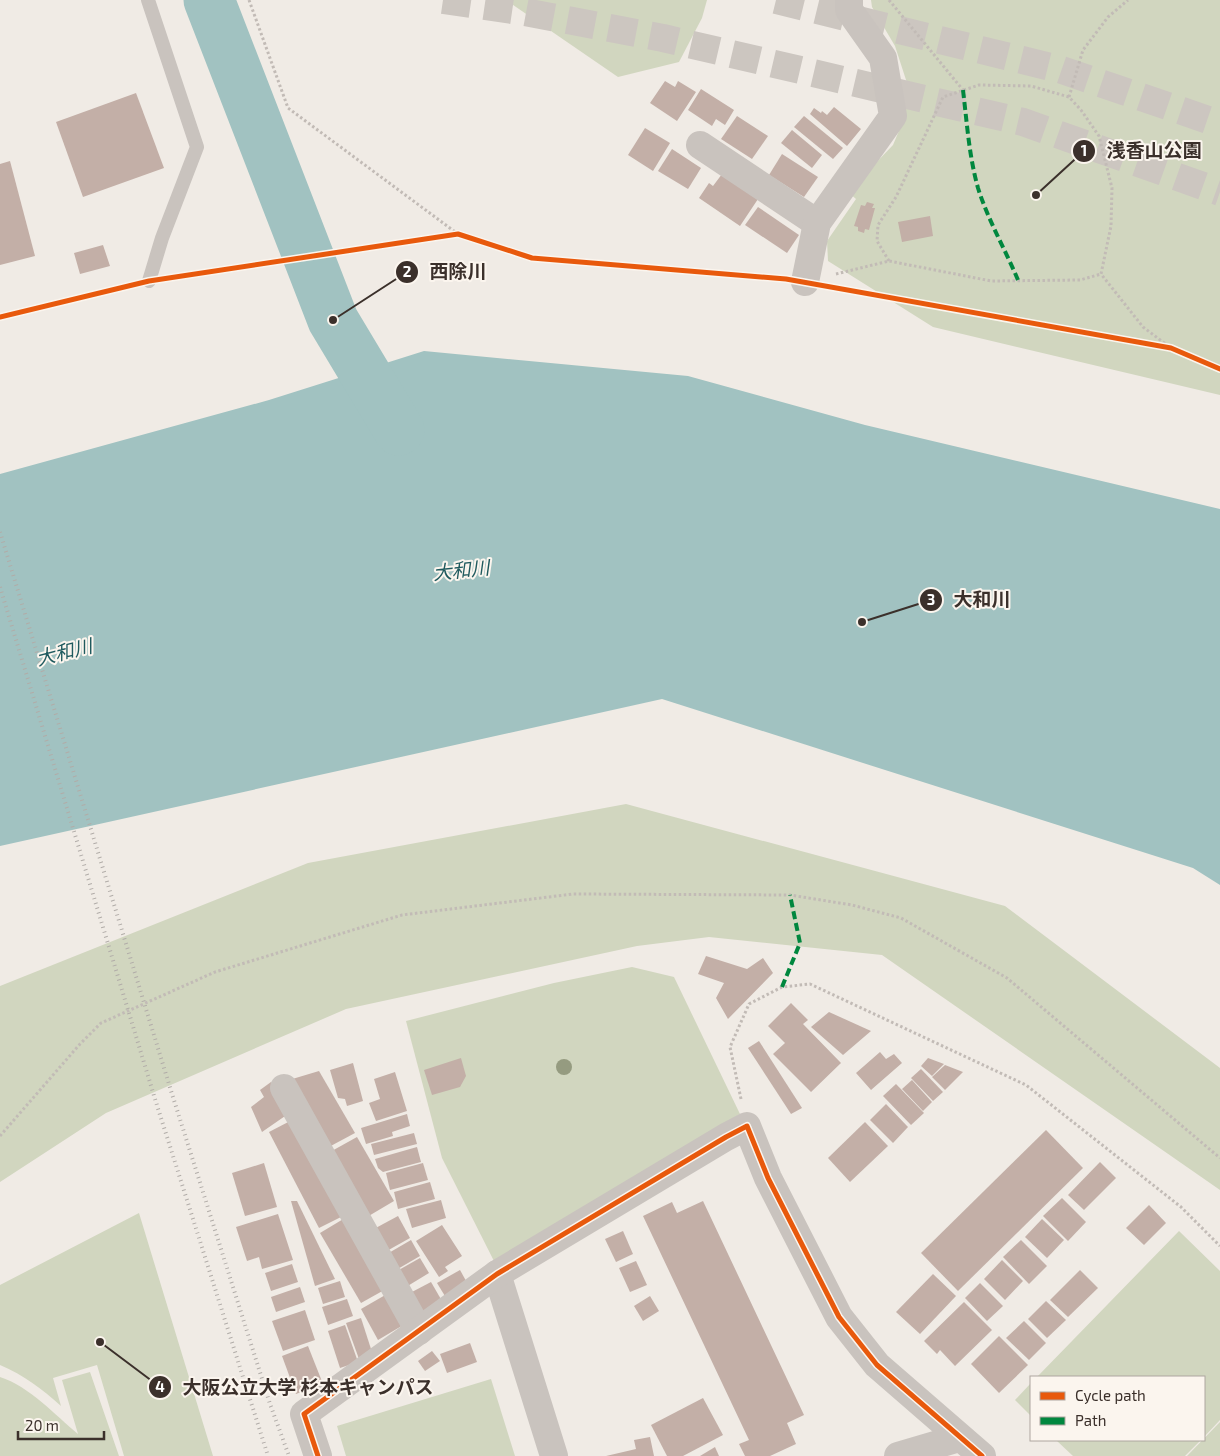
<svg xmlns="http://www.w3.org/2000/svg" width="1220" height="1456" font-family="'Exo 2','Noto Sans JP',sans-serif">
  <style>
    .green { fill: #d1d6bf }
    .water { fill: #a1c2c1 }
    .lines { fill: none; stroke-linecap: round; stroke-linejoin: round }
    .river { stroke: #a1c2c1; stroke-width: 51 }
    .building { fill: #c3afa7 }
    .motorway-tunnel { stroke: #ccc6c0; stroke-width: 28; stroke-dasharray: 28 14; stroke-linecap: butt }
    .path { stroke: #c2bbb6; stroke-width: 3; stroke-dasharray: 2.5 2.5; stroke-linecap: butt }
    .service { stroke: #c9c3be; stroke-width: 14 }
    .minor { stroke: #c9c3be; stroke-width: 28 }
    .rail { stroke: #b1aca8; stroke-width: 4; stroke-dasharray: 1 4; stroke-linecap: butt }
    .quiet { stroke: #00873e; stroke-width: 4; stroke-dasharray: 8 4; stroke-linecap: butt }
    .cycleway-casing { stroke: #fbf5ee; stroke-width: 8 }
    .cycleway { stroke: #e8590c; stroke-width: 5 }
    .tree { fill: #959b80 }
    .labels { text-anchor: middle; stroke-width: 4; stroke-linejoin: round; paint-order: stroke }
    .water-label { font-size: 19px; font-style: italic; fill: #1f5a5e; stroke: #fbf5ee }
    .leader { fill: none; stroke: #3b302b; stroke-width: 2 }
    .callout-dot { fill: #3b302b; stroke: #fbf5ee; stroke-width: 2 }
    .mark-label { font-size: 15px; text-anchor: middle; font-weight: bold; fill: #fff }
    .callout-label { font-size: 19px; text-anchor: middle; font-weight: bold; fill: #3b302b; stroke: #fbf5ee; stroke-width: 4; stroke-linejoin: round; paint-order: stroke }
  </style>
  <rect width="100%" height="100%" fill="#f0ebe5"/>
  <g class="green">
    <polygon points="506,0 707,0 702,18 679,62 618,77"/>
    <polygon points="871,0 1220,0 1220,395 933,327 828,261 827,241 856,199 848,192 893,145 904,119 907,83 895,46 872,7"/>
    <polygon points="626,804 1005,906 1220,1068 1220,1190 882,955 709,937 637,946 346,1009 106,1113 0,1182 0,986 308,863"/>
    <polygon points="632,967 674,977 740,1114 498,1269 442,1158 406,1021 554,983"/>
    <path d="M139,1213L213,1456H124L97,1365L53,1378L61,1406C42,1389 24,1375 0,1365V1285Z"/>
    <polygon points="1179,1231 1220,1271 1220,1420 1204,1437 1204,1377 1037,1377"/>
    <path d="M90,1372L119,1456H0V1377C29,1386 55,1415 78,1434L62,1380Z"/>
    <polygon points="491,1379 515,1456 346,1456 337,1426"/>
    <polygon points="1031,1383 1031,1416 1015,1400"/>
    <polygon points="1220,1422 1220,1456 1187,1456"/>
    <polygon points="1056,1440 1201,1440 1185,1456 1073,1456"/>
  </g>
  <polygon class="water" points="424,351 688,376 865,425 1220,509 1220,885 1193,868 662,699 0,846 0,474 269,400"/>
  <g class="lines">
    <polyline class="river" points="209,0 333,320 399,430"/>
  </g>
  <g class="building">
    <polygon points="665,81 675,87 678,81 696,92 677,121 650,103"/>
    <polygon points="701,89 734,110 725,125 716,119 712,126 688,110"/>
    <polygon points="136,93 164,168 83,197 56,122"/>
    <polygon points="834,107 861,129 847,146 810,114 814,108 821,113 822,111 827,115"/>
    <polygon points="737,116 768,136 752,159 721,139"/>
    <polygon points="804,116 843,148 833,159 794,127"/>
    <polygon points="645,128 670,143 653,171 628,155"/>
    <polygon points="792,130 822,155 812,168 781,143"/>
    <polygon points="672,149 701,168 688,189 658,171"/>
    <polygon points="782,154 818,177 804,197 769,175"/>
    <polygon points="10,161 35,256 0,265 0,164"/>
    <polygon points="722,174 758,199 740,226 699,198 709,183 713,186"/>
    <polygon points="867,202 874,204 872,208 875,208 869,230 865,229 864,233 858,231 858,227 854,226 861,205 865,206"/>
    <polygon points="758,207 799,235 787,253 745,225"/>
    <polygon points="930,216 933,236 902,242 898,222"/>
    <polygon points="103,245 110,266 80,274 74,253"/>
    <polygon points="706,956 747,969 763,958 773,973 728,1019 716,998 724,983 698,974"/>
    <polygon points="791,1003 808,1020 803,1024 841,1063 811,1092 773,1054 785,1043 768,1026"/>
    <polygon points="829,1012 871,1031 843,1055 811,1027"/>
    <polygon points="759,1041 802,1108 791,1114 748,1048"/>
    <polygon points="880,1052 886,1059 894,1054 902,1063 871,1090 856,1073"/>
    <polygon points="461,1058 466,1076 460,1087 432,1095 424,1070"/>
    <polygon points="928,1058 944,1064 932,1076 921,1066"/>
    <polygon points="353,1063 363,1101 347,1106 345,1099 338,1098 330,1070"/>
    <polygon points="945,1065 963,1072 945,1090 932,1077"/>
    <polygon points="921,1069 943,1092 933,1101 911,1078"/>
    <polygon points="319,1071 355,1133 327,1148 289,1080"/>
    <polygon points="395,1072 407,1111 376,1121 369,1103 380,1099 374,1079"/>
    <polygon points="912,1080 932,1102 923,1111 902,1089"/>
    <polygon points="271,1082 288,1114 262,1132 251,1107 264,1097 260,1090"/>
    <polygon points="896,1084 924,1113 911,1125 883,1096"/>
    <polygon points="886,1104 908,1127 893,1143 870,1120"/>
    <polygon points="407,1114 410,1126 392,1132 393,1136 366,1144 361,1128"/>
    <polygon points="294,1119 345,1215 319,1228 269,1132"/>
    <polygon points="865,1122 888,1146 850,1182 828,1158"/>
    <polygon points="1046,1130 1083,1168 958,1291 921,1253"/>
    <polygon points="414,1133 417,1144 374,1155 371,1144"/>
    <polygon points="357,1137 394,1201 367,1217 330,1152"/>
    <polygon points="417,1147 421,1162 383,1172 378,1168 375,1159"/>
    <polygon points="1100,1162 1116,1178 1084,1210 1068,1195"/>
    <polygon points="264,1163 277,1207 245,1216 232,1173"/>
    <polygon points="423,1163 428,1180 390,1190 386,1173"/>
    <polygon points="430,1182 435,1199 398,1209 394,1192"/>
    <polygon points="1062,1198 1086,1222 1068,1241 1043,1216"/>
    <polygon points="441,1200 446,1218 412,1228 406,1209"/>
    <polygon points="291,1201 297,1201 335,1279 315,1286"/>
    <polygon points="703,1201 804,1415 787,1423 796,1444 770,1456 745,1456 739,1444 749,1440 643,1216 672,1202 677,1213"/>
    <polygon points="1149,1205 1166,1223 1144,1245 1126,1228"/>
    <polygon points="278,1214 293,1260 262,1269 259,1257 247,1261 236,1227"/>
    <polygon points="398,1216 410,1238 385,1252 372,1230"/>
    <polygon points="345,1218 386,1289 361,1303 320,1233"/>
    <polygon points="1042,1219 1064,1240 1047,1258 1025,1237"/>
    <polygon points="442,1225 462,1256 445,1267 448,1271 439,1277 416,1241"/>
    <polygon points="623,1231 633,1254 616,1262 605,1239"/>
    <polygon points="411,1240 420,1256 396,1270 387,1254"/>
    <polygon points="1021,1240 1047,1266 1029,1284 1003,1257"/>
    <polygon points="420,1258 429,1273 406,1287 397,1271"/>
    <polygon points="1002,1260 1023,1281 1005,1300 984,1279"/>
    <polygon points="636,1261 647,1285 630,1292 619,1268"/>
    <polygon points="292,1264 298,1282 271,1291 265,1273"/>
    <polygon points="460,1270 470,1288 448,1301 437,1283"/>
    <polygon points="1080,1270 1098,1288 1068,1317 1050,1300"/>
    <polygon points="933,1274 956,1296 920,1334 896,1312"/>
    <polygon points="340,1281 345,1297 323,1304 318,1288"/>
    <polygon points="431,1282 442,1301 422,1313 410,1293"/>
    <polygon points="980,1283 1003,1306 987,1321 965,1298"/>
    <polygon points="300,1287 305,1302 276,1312 271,1297"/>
    <polygon points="387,1294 405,1324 378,1340 361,1309"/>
    <polygon points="650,1296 659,1311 643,1321 634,1306"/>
    <polygon points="347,1299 353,1316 328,1325 322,1307"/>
    <polygon points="1046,1301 1066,1320 1047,1338 1028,1319"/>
    <polygon points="964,1302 992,1330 955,1366 940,1350 937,1354 924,1341"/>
    <polygon points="305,1310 315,1340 283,1351 272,1321"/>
    <polygon points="361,1318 371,1349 359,1359 346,1323"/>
    <polygon points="1024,1321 1046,1343 1029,1360 1006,1338"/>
    <polygon points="345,1325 358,1362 340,1368 328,1331"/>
    <polygon points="999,1336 1028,1365 999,1393 971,1364"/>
    <polygon points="470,1343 477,1362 447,1373 440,1354"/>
    <polygon points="308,1346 323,1384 296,1394 282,1356"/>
    <polygon points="432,1351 440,1361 425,1371 418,1361"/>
    <polygon points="703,1398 723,1435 683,1456 667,1456 651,1425"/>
    <polygon points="650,1437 654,1456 606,1456 636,1449 634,1440"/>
    <polygon points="715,1447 719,1456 700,1456"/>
  </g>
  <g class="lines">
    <g class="motorway-tunnel">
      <polyline points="443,0 519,11 663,38 1023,122 1220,192"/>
      <polyline points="776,0 1059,69 1220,124"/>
    </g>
    <g class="path">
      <polyline points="249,0 288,108 458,234 532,258 776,278"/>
      <polyline points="889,0 963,90"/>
      <polyline points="1069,97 1083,50 1108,17 1128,0"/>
      <polyline points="889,261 877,241 878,225 896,197 943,97 979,85 1031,86 1069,97 1081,110 1099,136 1112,188 1111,226 1101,274 1143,327 1171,348 1220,369"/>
      <polyline points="836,274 889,261 991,281 1080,280 1101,274"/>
      <polyline points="174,277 458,234"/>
      <polyline points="832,287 1171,348"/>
      <polyline points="0,317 128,286"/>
      <polyline points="741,1099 730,1047 749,1004 782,987 810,984 1026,1085 1181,1207 1220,1246"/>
      <polyline points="0,1136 80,1044 101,1023 215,972 402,915 573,894 790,895 852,905 901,918 1007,978 1220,1158"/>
    </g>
    <polyline class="service" points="148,0 197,147 162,238 149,281"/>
    <g class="minor">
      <polyline points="700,145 817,223"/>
      <polyline points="805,282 817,223 893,116 883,58 849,10 849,0"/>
      <polyline points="284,1088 419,1331"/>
      <polyline points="497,1274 554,1456"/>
      <polyline points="318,1456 304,1414 497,1274 726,1137 747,1126 768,1178 839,1317 877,1365 982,1456"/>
      <polyline points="898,1456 959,1438"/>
    </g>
    <g class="rail">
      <polyline points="0,532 172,1094 270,1404 289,1456"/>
      <polyline points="0,587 155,1099 268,1456"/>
    </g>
    <g class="quiet">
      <path d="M963,90C967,123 969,156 978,188C988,220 1005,249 1018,280"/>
      <polyline points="782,987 800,943 790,895"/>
    </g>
    <g class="cycleway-casing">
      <g id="cycleway">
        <polyline points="0,317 149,281 458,234 532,258 786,279 1171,348 1220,369"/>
        <polyline points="318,1456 304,1414 497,1274 726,1137 747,1126 768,1178 839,1317 877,1365 982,1456"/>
      </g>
    </g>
    <use href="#cycleway" class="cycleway"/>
  </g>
  <circle class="tree" cx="564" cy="1067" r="8"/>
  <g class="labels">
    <g class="water-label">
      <text transform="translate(461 570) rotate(-6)" y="7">大和川</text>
      <text transform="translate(64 652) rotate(-14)" y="7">大和川</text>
    </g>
  </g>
  <path class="leader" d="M1036 195L1084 151M333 320L407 272M862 622L931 600M100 1342L160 1387"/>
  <g class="callout-dot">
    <circle cx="1036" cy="195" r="5"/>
    <circle cx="333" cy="320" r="5"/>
    <circle cx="862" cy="622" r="5"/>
    <circle cx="100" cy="1342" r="5"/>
    <circle cx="1084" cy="151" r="12"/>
    <circle cx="407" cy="272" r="12"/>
    <circle cx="931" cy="600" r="12"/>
    <circle cx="160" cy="1387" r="12"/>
  </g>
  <g class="mark-label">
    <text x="1084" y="156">1</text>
    <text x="407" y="277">2</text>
    <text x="931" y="605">3</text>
    <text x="160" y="1392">4</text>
  </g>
  <g class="callout-label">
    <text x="1154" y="157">浅香山公園</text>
    <text x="458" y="278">西除川</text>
    <text x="982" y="606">大和川</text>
    <text x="308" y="1394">大阪公立大学 杉本キャンパス</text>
  </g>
  <rect x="1030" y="1376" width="175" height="65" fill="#fbf5ee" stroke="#aea6a0"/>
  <rect x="1040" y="1392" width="25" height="8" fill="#e8590c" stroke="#aea6a0"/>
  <text x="1075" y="1401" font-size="15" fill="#3b302b">Cycle path</text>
  <rect x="1040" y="1417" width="25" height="8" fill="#00873e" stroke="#aea6a0"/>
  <text x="1075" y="1426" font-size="15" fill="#3b302b">Path</text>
  <path d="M18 1431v8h86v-8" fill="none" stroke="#3b302b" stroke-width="2.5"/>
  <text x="25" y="1431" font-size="15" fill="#3b302b" stroke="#fbf5ee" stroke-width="4" paint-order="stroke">20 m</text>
</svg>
